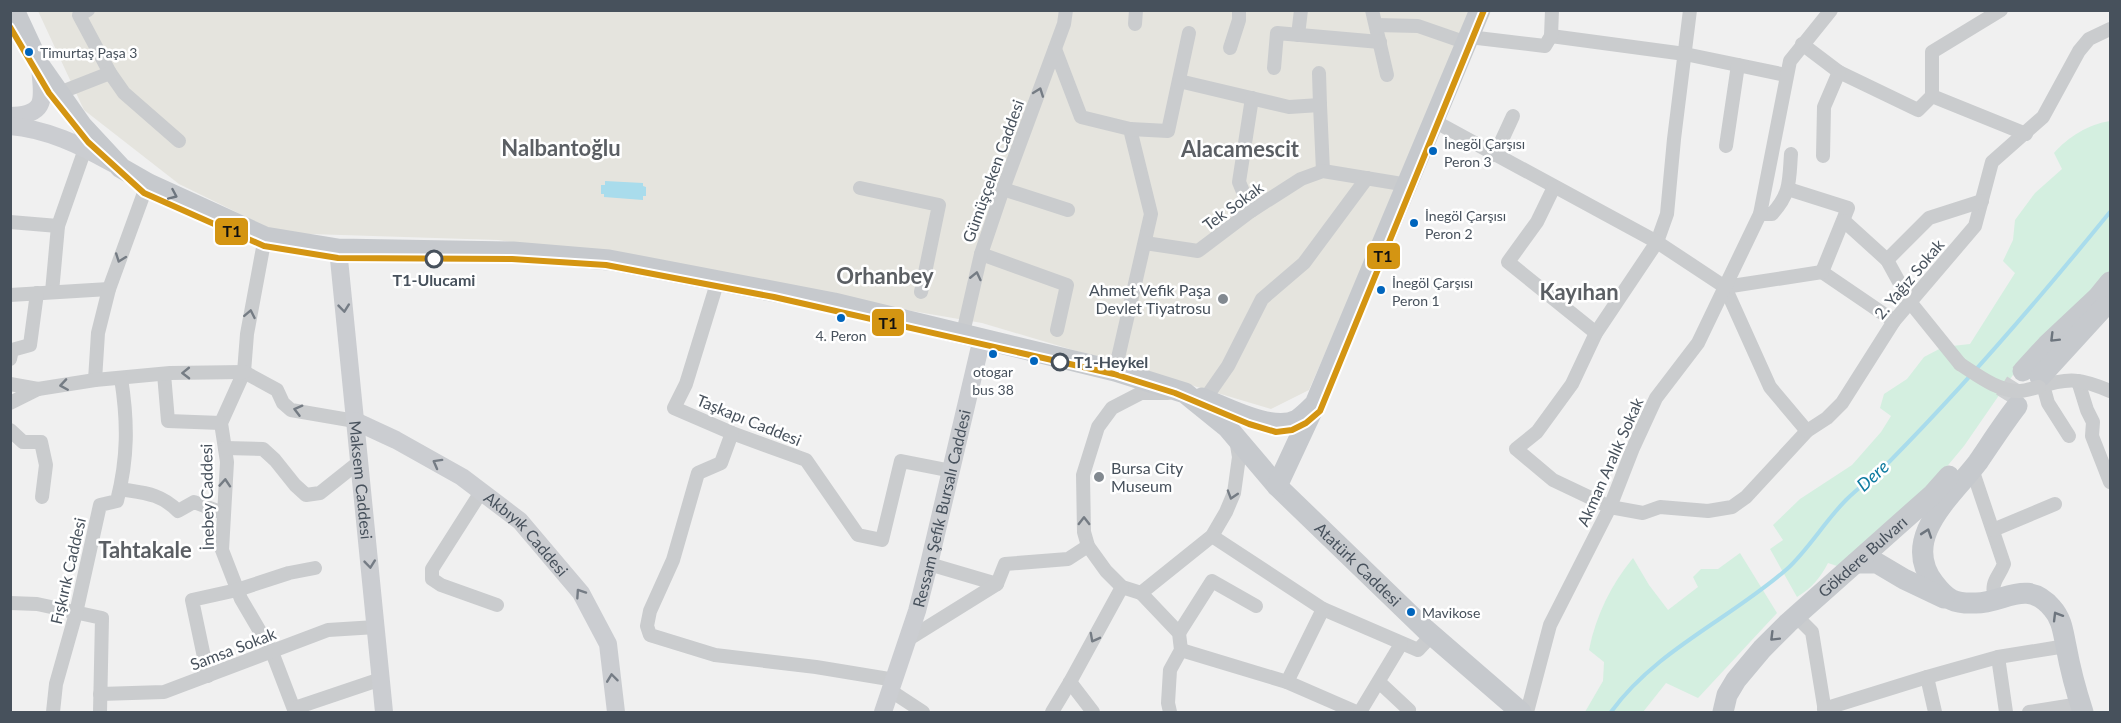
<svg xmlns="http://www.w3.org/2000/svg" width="2121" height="723" font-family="Lato,sans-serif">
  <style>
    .commercial { fill: #e5e4de }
    .green { fill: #d4efe0 }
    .water { fill: #a9dcec }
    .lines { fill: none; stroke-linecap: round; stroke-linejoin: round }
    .stream { stroke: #a9dcec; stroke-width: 4 }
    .primary-tunnel { stroke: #ced0d2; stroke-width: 21; stroke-dasharray: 21 10; stroke-linecap: butt }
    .street { stroke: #caccce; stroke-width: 14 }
    .secondary { stroke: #cbcdd1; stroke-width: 18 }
    .primary { stroke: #c6c9cd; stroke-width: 21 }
    .street-bridge { stroke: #caccce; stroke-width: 14 }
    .tram-1-casing { stroke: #fff; stroke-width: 10 }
    .tram-1 { stroke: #d49512; stroke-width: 6 }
    .oneway { stroke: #757c84 }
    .oneway2 { stroke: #6d757e }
    .oneway3 { stroke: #757c85 }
    .bus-dot { fill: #0065bd; stroke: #fff; stroke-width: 2 }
    .stop-dot { fill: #fff; stroke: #47515c; stroke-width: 3 }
    .poi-dot { fill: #828990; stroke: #fff; stroke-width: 2 }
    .labels { text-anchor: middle; stroke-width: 5; stroke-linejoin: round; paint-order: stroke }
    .bus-label { font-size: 14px; fill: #47515c; stroke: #fff; text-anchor: start }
    .street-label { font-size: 16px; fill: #47515c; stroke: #fff }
    .stop-label { font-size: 16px; font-weight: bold; fill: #47515c; stroke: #fff }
    .poi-label { font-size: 16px; fill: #47515c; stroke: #fff; text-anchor: end }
    .water-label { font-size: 18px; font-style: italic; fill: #0e7ba0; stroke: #fff }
    .district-label { font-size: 22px; font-weight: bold; fill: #5b5f64; stroke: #fff }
    .line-badge { stroke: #fff; stroke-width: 2 }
    .pale-badge-label { font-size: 16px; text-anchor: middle; font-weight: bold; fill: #111 }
  </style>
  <rect width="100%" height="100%" fill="#f0f0f0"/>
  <polygon class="commercial" points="38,11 1475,11 1309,390 1271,409 982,323 498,240 279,233 179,184 84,110"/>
  <g class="green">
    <path d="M2110,121V274L2024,359L1964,446L1934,482L1837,566L1828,563C1820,578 1812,588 1797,597L1770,549L1783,540L1773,525L1800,499L1852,465L1881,432L1891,416L1880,408L1884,394L1907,379L1924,357L1943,347L1970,344L2015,273L2003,261L2013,240L2015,220L2035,193L2062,169L2054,153C2068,137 2089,124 2110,121Z"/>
    <path d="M1740,553L1777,613L1698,698L1666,683L1643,712H1585L1603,681L1604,662L1589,650C1596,615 1611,585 1633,558L1649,585L1668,610L1698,587L1693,577L1701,569H1718Z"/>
  </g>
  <polygon class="water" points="605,181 643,183 643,186 646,187 646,196 643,196 643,200 604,197 604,194 601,194 601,185 605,185"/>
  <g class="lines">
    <path class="stream" d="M1611,712C1656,650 1730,619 1787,569C1808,550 1825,521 1846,500C1860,486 1876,475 1890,461C1968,382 2040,298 2110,212"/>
    <polyline class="primary-tunnel" points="2005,400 2023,371"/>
    <g class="street">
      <polyline points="88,10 79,15 110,73 124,93 179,141"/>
      <polyline points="1372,10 1387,75"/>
      <polyline points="1690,10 1674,139 1667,214 1657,242 1596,333 1572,384 1537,432 1516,449 1553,480 1610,507 1643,513 1660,507 1708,511 1732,507 1746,497 1807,431 1827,418 1842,403 1894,321 1975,226 1992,162 2043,117 2079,51 2089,39 2110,29"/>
      <polyline points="1135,24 1136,10"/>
      <polyline points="1376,25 1418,26 1467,43"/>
      <polyline points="1298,35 1301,10"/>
      <polyline points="1551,36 1685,54 1786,75"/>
      <polyline points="1469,37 1545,46 1551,36 1552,10"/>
      <polyline points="1802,44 1839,72 1918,110 1932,96 2026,134"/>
      <polyline points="1230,48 1239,20 1239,10"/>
      <polyline points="1055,49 1081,117 1130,129 1151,214 1115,371"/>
      <polyline points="1274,68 1277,33 1380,42"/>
      <polyline points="1319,73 1320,105"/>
      <polyline points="1179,81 1289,107 1320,105 1323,171"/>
      <polyline points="59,93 110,73"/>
      <polyline points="1932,96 1932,52 2001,10"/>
      <polyline points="1434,121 1657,242 1725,287"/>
      <polyline points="1130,129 1168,131 1189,33"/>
      <polyline points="1726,146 1738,65"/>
      <polyline points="1495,155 1513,116"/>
      <polyline points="1823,156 1824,107 1839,72"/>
      <polyline points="1554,187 1537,222 1508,262 1596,333"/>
      <polyline points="860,188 939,205 921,292"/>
      <polyline points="1003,189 1068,210"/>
      <polyline points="1788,189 1848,208 1822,272"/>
      <polyline points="1251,211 1239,182 1252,98"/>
      <path d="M1760,214H1772C1791,193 1789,181 1791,154"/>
      <polyline points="1844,221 1887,260 1910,302 1960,364"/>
      <polyline points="10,222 58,226"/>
      <polyline points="265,237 247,334 244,372 221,423 227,462 222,550 241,599 272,652 295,712"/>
      <polyline points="1145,243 1198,251 1251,211 1301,179 1323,171 1408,185"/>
      <polyline points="981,254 1067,285 1057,330"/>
      <polyline points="1887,260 1929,218 1982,201"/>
      <polyline points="1822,272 1894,321"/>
      <polyline points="718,280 686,384 674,408 732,433 806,460 858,535 882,540 901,461 952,471"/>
      <polyline points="1725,287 1770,387 1807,431"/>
      <polyline points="1725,287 1822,272"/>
      <polyline points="52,292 58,226 85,149"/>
      <polyline points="10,295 109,289"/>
      <polyline points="963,333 981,254 1003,189 1064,24 1066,10"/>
      <polyline points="10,359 12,350 30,345 37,293"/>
      <polyline points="244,372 277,390 283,403 291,410 355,421"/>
      <polyline points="164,374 168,421 221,423"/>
      <polyline points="95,380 98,333 109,289 144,193 149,184"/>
      <polyline points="2078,381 2087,410 2093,422 2092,436 2110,482"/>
      <polyline points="10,384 38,389"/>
      <polyline points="2043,385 2048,403 2069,436"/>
      <path d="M2039,387C2069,377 2082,379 2110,391"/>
      <polyline points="1168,393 1141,393 1112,408 1098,427 1083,475 1084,532 1088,546 1106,571 1122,587 1141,593 1212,536 1226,512 1234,493 1239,457 1236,439"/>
      <polyline points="1205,399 1228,366 1262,299 1304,263 1367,178"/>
      <polyline points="10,403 38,389 95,380 170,373 244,372"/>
      <polyline points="10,430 23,442 41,442 46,465 42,497"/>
      <polyline points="732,433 721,463 698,473 673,560 650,611 647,626 650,635 715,655 816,667 895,680"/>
      <polyline points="225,448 263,449 275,460 295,485 306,495 320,493 359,462"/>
      <path d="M1972,469L2004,564C1998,579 1990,581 1995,600"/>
      <path d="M120,489C144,493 160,493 178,511L194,502L223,513"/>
      <polyline points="481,492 432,569 432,579 441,585 497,605"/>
      <polyline points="1993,530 2055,504"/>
      <polyline points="1212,536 1323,609 1418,650 1432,635"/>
      <polyline points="929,564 997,584"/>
      <polyline points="1141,593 1179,633 1181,650 1170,670 1168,703 1170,712"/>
      <polyline points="10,603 37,604 102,618 100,712"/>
      <polyline points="1796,616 1812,632 1825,712"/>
      <polyline points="1179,633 1212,581 1256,606"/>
      <polyline points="907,640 997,584 1005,564 1068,559 1088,546"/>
      <polyline points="1181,650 1287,682 1356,712"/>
      <polyline points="1998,657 2006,712"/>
      <polyline points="208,676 192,600 237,590 289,573 315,568"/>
      <polyline points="1927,677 1935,712"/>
      <polyline points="1070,682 1093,712"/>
      <polyline points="1287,682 1323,609"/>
      <polyline points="1379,682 1409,710 1408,712"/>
      <polyline points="891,691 923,712"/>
      <polyline points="100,694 164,692 328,630 376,627"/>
      <polyline points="295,708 381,679"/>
      <polyline points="1824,709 1927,677 1998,657 2066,646"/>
      <path d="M53,712L56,684L76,613L100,505L117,501C128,458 128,422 121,378"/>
      <polyline points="1052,712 1070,682 1122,587"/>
      <polyline points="1360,712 1401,644"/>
      <polyline points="1527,712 1550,625 1610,507 1633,448 1656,398 1698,343 1760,214 1790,61 1831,10"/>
      <polyline points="2029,712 2080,704"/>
    </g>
    <g class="secondary">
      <path d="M10,116C50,115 42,96 40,66"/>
      <path d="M10,126C47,129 80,145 112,163"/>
      <path id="s1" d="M338,249L384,712"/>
      <path id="s2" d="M355,421L396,440L462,477L520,521L581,593L608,644L616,712"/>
      <path id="s3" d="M883,712L917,611L929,564L982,338"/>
    </g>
    <g class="primary">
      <path id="s4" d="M14,10L40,66L82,126L121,168L149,184L265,237L338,249L513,252L609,260L834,303L1115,371L1185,393L1227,427L1277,486L1425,629L1521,712"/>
      <polyline points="2023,371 2047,345 2097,298 2110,282"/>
      <polyline points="2040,377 2104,307"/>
      <path d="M1202,398C1226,407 1273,433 1297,420C1303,416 1310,409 1315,404L1480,10"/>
      <path d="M2017,406C2003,424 1991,443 1978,462C1953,495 1899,538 1934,583C1947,600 1954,604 1976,603C2004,603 2027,578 2052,608C2062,619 2063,632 2066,646C2070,668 2076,691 2083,712"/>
      <polyline points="1277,486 1312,411"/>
      <polyline points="1856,563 1877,563 1904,579 1944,598"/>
      <path id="s5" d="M1723,712L1727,695L1736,680L1762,649L1788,623L1933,494L1949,476"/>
    </g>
    <path class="street-bridge" d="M1960,364C1977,375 1999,392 2020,391C2026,391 2033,388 2039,387"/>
    <g class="tram-1-casing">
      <polyline id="tram-1" points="10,27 49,93 88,142 144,193 264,246 338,258 512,259 606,265 774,297 1114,374 1175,393 1249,424 1276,432 1292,430 1306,423 1320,411 1484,10"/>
    </g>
    <use href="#tram-1" class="tram-1"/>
  </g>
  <defs><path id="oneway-chevron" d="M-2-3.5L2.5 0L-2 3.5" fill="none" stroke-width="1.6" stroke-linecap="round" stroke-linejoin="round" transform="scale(1.5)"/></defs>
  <g class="oneway">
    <use href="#oneway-chevron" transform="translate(1039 92) rotate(-70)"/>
    <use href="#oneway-chevron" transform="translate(120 258) rotate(110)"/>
    <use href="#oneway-chevron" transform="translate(976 276) rotate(-77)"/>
    <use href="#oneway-chevron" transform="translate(250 314) rotate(-79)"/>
    <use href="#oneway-chevron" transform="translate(186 373) rotate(179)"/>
    <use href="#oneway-chevron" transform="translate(64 385) rotate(171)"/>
    <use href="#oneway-chevron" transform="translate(298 410) rotate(-165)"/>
    <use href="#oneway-chevron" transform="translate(225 483) rotate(-86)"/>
    <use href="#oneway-chevron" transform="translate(1232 495) rotate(107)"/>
    <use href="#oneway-chevron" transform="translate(1084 521) rotate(-90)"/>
    <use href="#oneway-chevron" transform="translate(1094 638) rotate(118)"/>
  </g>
  <g class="oneway2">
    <use href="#oneway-chevron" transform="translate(173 195) rotate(24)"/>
    <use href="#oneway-chevron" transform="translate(2054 338) rotate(135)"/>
    <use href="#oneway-chevron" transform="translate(1927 533) rotate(-71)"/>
    <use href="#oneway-chevron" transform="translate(2057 616) rotate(-121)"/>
    <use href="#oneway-chevron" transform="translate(1774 637) rotate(135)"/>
  </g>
  <g class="oneway3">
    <use href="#oneway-chevron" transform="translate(344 308) rotate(84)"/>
    <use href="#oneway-chevron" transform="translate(437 463) rotate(-151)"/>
    <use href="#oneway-chevron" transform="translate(370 564) rotate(84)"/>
    <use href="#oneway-chevron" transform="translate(580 593) rotate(-124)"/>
    <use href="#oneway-chevron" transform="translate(612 678) rotate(-97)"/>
  </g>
  <g class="bus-dot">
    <circle cx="29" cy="52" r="5"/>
    <circle cx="1433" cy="151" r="5"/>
    <circle cx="1414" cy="223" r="5"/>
    <circle cx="1381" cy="290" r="5"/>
    <circle cx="841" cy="318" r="5"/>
    <circle cx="993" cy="354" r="5"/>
    <circle cx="1034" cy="361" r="5"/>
    <circle cx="1411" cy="612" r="5"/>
  </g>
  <g class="stop-dot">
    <circle cx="434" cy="259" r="8"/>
    <circle cx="1060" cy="362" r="8"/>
  </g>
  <g class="poi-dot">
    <circle cx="1223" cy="299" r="6"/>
    <circle cx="1099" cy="477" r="6"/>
  </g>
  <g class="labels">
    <g class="bus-label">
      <text x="40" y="58">Timurtaş Paşa 3</text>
      <text x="1444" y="149">İnegöl Çarşısı<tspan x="1444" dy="18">Peron 3</tspan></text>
      <text x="1425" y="221">İnegöl Çarşısı<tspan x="1425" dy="18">Peron 2</tspan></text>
      <text x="1392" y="288">İnegöl Çarşısı<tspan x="1392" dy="18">Peron 1</tspan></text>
      <text x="841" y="341" text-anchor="middle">4. Peron</text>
      <text x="993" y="377" text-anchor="middle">otogar<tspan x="993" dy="18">bus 38</tspan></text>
      <text x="1422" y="618">Mavikose</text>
    </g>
    <g class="street-label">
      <text transform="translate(993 171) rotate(-70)" y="6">Gümüşçeken Caddesi</text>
      <text transform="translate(1233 206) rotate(-36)" y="6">Tek Sokak</text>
      <text transform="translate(1909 279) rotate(-50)" y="6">2. Yağız Sokak</text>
      <text transform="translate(749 420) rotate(22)" y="6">Taşkapı Caddesi</text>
      <text transform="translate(1610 462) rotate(-66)" y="6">Akman Aralık Sokak</text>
      <text dy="6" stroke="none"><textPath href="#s1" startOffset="232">Maksem Caddesi</textPath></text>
      <text transform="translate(207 497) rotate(-91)" y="6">İnebey Caddesi</text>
      <text dy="6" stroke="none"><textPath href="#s3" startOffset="212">Ressam Şefik Bursalı Caddesi</textPath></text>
      <text dy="6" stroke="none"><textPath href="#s2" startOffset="207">Akbıyık Caddesi</textPath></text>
      <text dy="6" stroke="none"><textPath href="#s5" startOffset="212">Gökdere Bulvarı</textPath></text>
      <text dy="6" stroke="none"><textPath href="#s4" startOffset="1533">Atatürk Caddesi</textPath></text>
      <text transform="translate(68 571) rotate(-77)" y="6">Fışkırık Caddesi</text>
      <text transform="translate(233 649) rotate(-21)" y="6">Samsa Sokak</text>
    </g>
    <g class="stop-label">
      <text x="434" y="286">T1-Ulucami</text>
      <text x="1074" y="368" text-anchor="start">T1-Heykel</text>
    </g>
    <g class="poi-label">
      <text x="1211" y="296">Ahmet Vefik Paşa<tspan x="1211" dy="18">Devlet Tiyatrosu</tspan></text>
      <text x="1111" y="474" text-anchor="start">Bursa City<tspan x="1111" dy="18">Museum</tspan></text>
    </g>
    <g class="water-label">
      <text transform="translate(1873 476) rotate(-42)" y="6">Dere</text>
    </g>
    <g class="district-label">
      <text x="561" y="156">Nalbantoğlu</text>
      <text x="1240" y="157">Alacamescit</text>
      <text x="885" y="284">Orhanbey</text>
      <text x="1579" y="300">Kayıhan</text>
      <text x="145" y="558">Tahtakale</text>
    </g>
  </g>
  <g class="line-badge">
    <rect x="214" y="217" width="35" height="29" rx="6" fill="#d49512"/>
    <rect x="1366" y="242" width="35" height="28" rx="6" fill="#d49512"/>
    <rect x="871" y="308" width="34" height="29" rx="6" fill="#d49512"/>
  </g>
  <g class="pale-badge-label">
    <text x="232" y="237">T1</text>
    <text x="1383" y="262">T1</text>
    <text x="888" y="329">T1</text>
  </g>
  <rect width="2121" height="723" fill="none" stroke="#47515c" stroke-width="24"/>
</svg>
